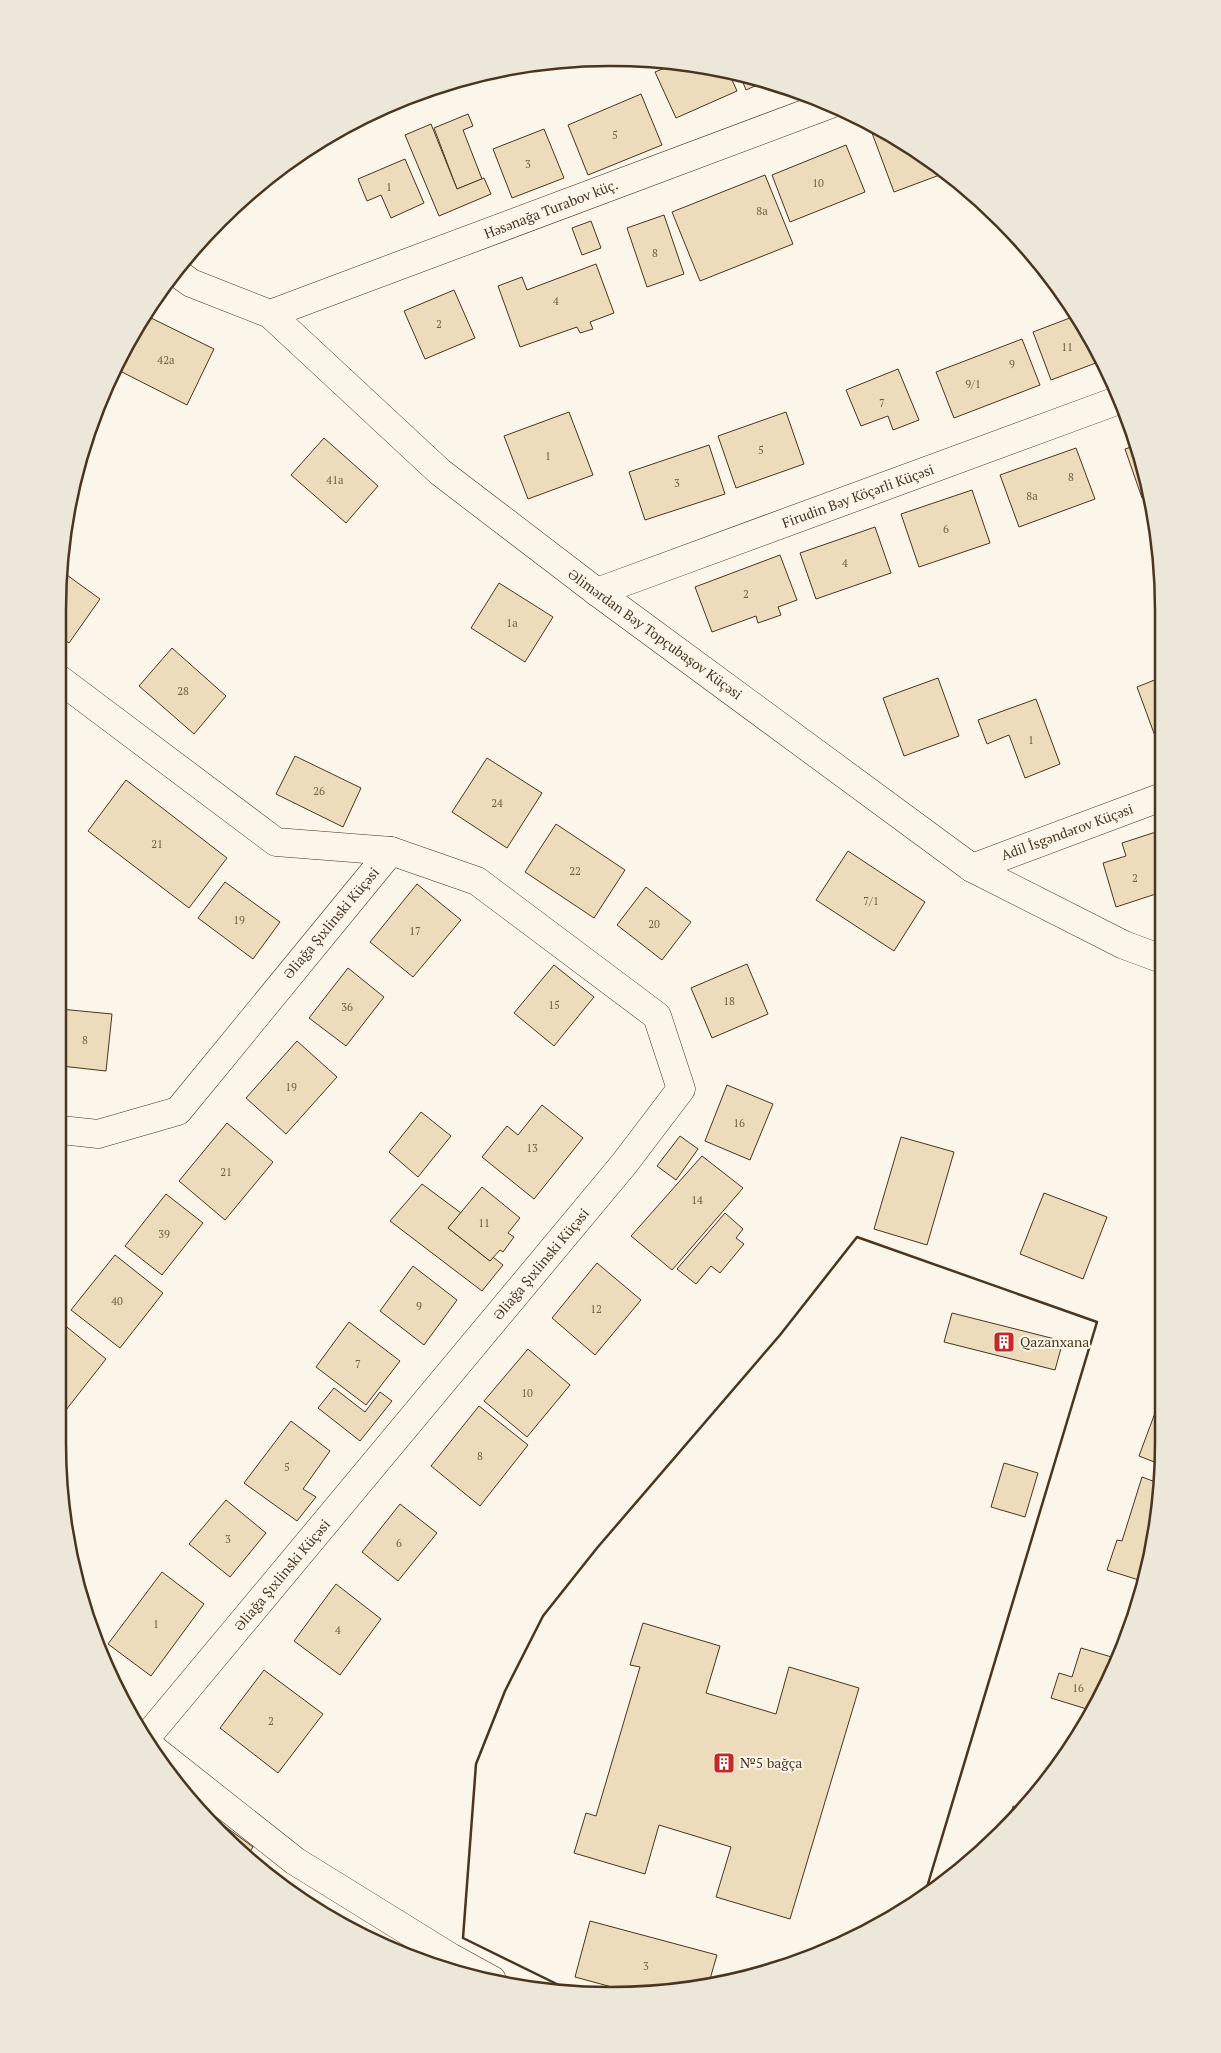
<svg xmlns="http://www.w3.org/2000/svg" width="1221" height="2053" font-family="'PT Serif',serif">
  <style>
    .building { fill: #ecdcbc; stroke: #4a3520 }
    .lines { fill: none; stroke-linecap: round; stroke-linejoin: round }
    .minor-casing { stroke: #4a3520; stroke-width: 29 }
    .minor { stroke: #fbf6e9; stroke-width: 28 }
    .wall { stroke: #4a3520; stroke-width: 2.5 }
    .labels { text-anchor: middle; stroke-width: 4; stroke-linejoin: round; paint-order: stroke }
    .number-label { font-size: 11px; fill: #725f47 }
    .street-label { font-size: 14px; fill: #4a3520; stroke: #fbf6e9 }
    .poi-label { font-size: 14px; fill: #4a3520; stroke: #fbf6e9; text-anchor: start }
    .rim { fill: none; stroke: #4a3520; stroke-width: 2.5 }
  </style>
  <rect width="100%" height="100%" fill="#fbf6e9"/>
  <g class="building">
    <polygon points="675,64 728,71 737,91 676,118 655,72"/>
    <polygon points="740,75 764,82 746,90"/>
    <polygon points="641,94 662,145 588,175 568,125"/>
    <polygon points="468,114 473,126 463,130 482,179 457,189 434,128"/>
    <polygon points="431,124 457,189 484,178 491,194 439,216 405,135"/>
    <polygon points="544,129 564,178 512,198 493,149"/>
    <polygon points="880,130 917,151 945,173 894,192 872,133"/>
    <polygon points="846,145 865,192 790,222 772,175"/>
    <polygon points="405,159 424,203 391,218 381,195 367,201 358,179"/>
    <polygon points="765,175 793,244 700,281 672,212"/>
    <polygon points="664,215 684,274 647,287 627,228"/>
    <polygon points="591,221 601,248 582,255 572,228"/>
    <polygon points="596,264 614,313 590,322 593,329 580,333 577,327 520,347 498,286 522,277 527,290"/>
    <polygon points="454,290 475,338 425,359 404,311"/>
    <polygon points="145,315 214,349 187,405 118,370"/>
    <polygon points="1075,316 1089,334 1101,361 1051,380 1033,332"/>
    <polygon points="1022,339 1040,385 954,418 936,372"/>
    <polygon points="898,369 919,420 893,430 888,416 861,426 846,390"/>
    <polygon points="569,412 593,475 528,499 504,436"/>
    <polygon points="786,412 804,464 736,488 718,436"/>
    <polygon points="324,438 378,486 346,523 291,475"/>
    <polygon points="709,445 725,494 645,520 629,472"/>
    <polygon points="1137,445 1147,496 1142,498 1125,449"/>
    <polygon points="1076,448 1095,499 1019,527 1000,475"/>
    <polygon points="972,490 990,543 919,567 901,514"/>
    <polygon points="875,527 891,573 816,599 800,553"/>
    <polygon points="780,555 797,600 778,607 781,615 758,623 756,616 712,632 695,587"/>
    <polygon points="60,570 100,599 69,643 59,636"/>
    <polygon points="499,583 553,617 525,662 471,628"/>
    <polygon points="172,648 226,696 194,734 139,686"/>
    <polygon points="1162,677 1162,733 1155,736 1137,687"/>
    <polygon points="938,678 959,736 904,756 883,698"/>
    <polygon points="1036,699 1060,764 1025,778 1009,735 987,744 978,720"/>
    <polygon points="295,756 361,788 343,827 276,794"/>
    <polygon points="487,758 542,793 507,848 452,812"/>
    <polygon points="126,780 227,858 189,908 88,831"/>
    <polygon points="556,824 625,870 594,918 525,872"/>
    <polygon points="1162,830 1162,892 1116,907 1103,863 1126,856 1122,843"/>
    <polygon points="848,851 925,902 894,951 816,900"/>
    <polygon points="225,882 280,922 253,959 198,918"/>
    <polygon points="417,884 461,920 413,977 370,942"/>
    <polygon points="646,887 691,922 662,960 617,925"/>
    <polygon points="747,964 768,1014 712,1038 691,988"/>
    <polygon points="554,965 594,997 554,1046 514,1013"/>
    <polygon points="348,968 384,997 346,1046 309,1018"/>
    <polygon points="60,1009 112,1014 106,1071 61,1066"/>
    <polygon points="297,1041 337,1077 286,1134 246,1098"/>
    <polygon points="727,1085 773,1104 750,1160 705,1141"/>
    <polygon points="542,1105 583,1138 534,1199 482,1157 507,1126 518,1135"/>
    <polygon points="421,1112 451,1136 418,1177 389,1152"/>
    <polygon points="227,1123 273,1162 225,1220 179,1181"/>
    <polygon points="680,1136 698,1149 676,1180 657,1166"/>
    <polygon points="901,1137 954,1152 927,1245 874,1229"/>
    <polygon points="702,1156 743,1188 672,1270 631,1236"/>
    <polygon points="422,1184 461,1213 448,1228 490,1261 493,1257 503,1265 482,1291 390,1221"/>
    <polygon points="482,1187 520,1218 508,1233 514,1237 503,1252 500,1250 490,1261 448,1228"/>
    <polygon points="1044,1193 1107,1217 1083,1279 1020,1254"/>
    <polygon points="166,1194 203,1223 162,1275 125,1246"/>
    <polygon points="725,1213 743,1229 736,1238 744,1244 720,1273 711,1266 696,1284 677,1269"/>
    <polygon points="115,1255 163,1293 120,1348 71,1310"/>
    <polygon points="597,1263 641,1300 595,1355 552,1318"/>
    <polygon points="413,1266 457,1300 424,1345 380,1311"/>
    <polygon points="952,1313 1063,1341 1055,1370 944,1342"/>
    <polygon points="349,1322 400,1361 366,1405 316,1367"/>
    <polygon points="62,1323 106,1359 62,1415"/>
    <polygon points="528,1349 570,1385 527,1437 484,1401"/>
    <polygon points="334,1388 365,1412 380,1392 392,1401 360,1441 318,1408"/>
    <polygon points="1162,1394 1162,1465 1139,1456"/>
    <polygon points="479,1406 528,1445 480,1506 431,1466"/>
    <polygon points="291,1421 330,1451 303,1489 316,1497 297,1521 244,1483"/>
    <polygon points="1004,1463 1038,1473 1025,1517 991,1507"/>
    <polygon points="1142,1477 1161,1484 1142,1581 1107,1570 1117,1540 1122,1541"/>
    <polygon points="226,1500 266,1533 230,1577 189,1544"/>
    <polygon points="400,1504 437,1533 398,1581 362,1552"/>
    <polygon points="162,1572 204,1604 151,1676 108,1644"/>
    <polygon points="336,1584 381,1619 340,1675 294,1641"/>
    <polygon points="643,1623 720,1646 706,1693 776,1714 789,1667 859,1688 790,1919 716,1897 731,1847 659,1825 645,1874 574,1853 586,1813 596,1816 640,1667 630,1665"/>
    <polygon points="1081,1648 1115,1658 1090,1710 1051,1698 1059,1673 1072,1677"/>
    <polygon points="264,1670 323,1714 278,1773 220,1728"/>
    <polygon points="192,1802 253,1847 247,1856 220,1834"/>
    <polygon points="1013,1806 1024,1809 1009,1824"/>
    <polygon points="590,1921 717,1955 708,1986 634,1993 575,1977"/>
  </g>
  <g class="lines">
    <g class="minor-casing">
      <g id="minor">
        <polyline points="176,272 191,283 270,314 440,472 597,592 972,868 1124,945 1162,959"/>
        <polyline points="270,314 831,104"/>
        <polyline points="597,592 1119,400"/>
        <polyline points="59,679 276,842 391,851 477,881 657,1016 681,1089 624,1164 146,1738"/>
        <polyline points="972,868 1162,797"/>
        <polyline points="61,1130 98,1134 178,1111 391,851"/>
        <polyline points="152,1748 295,1861 450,1957 492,1980"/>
      </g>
    </g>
    <use href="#minor" class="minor"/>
    <polyline class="wall" points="569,1990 463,1938 476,1764 505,1691 543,1616 597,1548 780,1335 857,1237 1097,1322 924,1897"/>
  </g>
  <defs>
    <g id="building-square" transform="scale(1.125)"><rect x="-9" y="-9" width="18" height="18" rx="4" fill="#c62828" stroke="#fbf6e9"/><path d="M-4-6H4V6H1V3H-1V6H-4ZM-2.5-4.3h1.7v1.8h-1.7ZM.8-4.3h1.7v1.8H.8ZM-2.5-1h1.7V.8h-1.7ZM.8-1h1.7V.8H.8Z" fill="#fff"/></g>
  </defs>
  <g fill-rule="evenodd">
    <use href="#building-square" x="1004" y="1342"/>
    <use href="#building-square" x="724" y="1763"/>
  </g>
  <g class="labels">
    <g class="number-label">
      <text x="615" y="139">5</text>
      <text x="528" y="168">3</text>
      <text x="818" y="187">10</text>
      <text x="389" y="191">1</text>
      <text x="762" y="215">8a</text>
      <text x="655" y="257">8</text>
      <text x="556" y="305">4</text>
      <text x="439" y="328">2</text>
      <text x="1067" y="351">11</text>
      <text x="166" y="364">42a</text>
      <text x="1012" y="368">9</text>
      <text x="973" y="388">9/1</text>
      <text x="882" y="407">7</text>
      <text x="761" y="454">5</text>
      <text x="548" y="460">1</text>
      <text x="1071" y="481">8</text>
      <text x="335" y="484">41a</text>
      <text x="677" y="487">3</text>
      <text x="1032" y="500">8a</text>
      <text x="946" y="533">6</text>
      <text x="845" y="567">4</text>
      <text x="746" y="598">2</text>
      <text x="512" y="627">1a</text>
      <text x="183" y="695">28</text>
      <text x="1031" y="744">1</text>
      <text x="319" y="795">26</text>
      <text x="497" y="807">24</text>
      <text x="157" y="848">21</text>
      <text x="575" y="875">22</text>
      <text x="1135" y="882">2</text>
      <text x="871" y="905">7/1</text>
      <text x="239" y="924">19</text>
      <text x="654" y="928">20</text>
      <text x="415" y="935">17</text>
      <text x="729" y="1005">18</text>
      <text x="554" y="1009">15</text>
      <text x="347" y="1011">36</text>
      <text x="85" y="1044">8</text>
      <text x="291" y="1091">19</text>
      <text x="739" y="1127">16</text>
      <text x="532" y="1152">13</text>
      <text x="226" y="1176">21</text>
      <text x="697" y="1204">14</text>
      <text x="484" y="1227">11</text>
      <text x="164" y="1238">39</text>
      <text x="117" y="1305">40</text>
      <text x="419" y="1310">9</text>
      <text x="596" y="1313">12</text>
      <text x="358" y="1368">7</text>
      <text x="527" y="1397">10</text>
      <text x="480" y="1460">8</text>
      <text x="287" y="1471">5</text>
      <text x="228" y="1543">3</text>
      <text x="399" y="1547">6</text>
      <text x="156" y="1628">1</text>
      <text x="338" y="1634">4</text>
      <text x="1078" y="1692">16</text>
      <text x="271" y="1725">2</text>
      <text x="646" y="1970">3</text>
    </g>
    <g class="street-label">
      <text transform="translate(551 209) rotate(-21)" y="5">Həsənağa Turabov küç.</text>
      <text transform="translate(858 496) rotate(-20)" y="5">Firudin Bəy Köçərli Küçəsi</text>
      <text transform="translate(655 634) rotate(36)" y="5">Əlimərdan Bəy Topçubaşov Küçəsi</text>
      <text transform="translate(1067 832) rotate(-20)" y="5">Adil İsgəndərov Küçəsi</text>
      <text transform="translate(331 923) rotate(-50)" y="5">Əliağa Şıxlinski Küçəsi</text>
      <text transform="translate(541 1264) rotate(-50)" y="5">Əliağa Şıxlinski Küçəsi</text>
      <text transform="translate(282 1575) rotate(-50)" y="5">Əliağa Şıxlinski Küçəsi</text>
    </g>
    <g class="poi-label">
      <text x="1020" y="1347">Qazanxana</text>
      <text x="740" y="1768">№5 bağça</text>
    </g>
  </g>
  <path d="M0 0H1221V2053H0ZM610 66H611A544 544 0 0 1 1155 610V1443A544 544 0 0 1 611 1987H610A544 544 0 0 1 66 1443V610A544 544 0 0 1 610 66Z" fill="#ede7d9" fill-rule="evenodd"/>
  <path class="rim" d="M610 66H611A544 544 0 0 1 1155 610V1443A544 544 0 0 1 611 1987H610A544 544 0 0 1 66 1443V610A544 544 0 0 1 610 66Z"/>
</svg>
